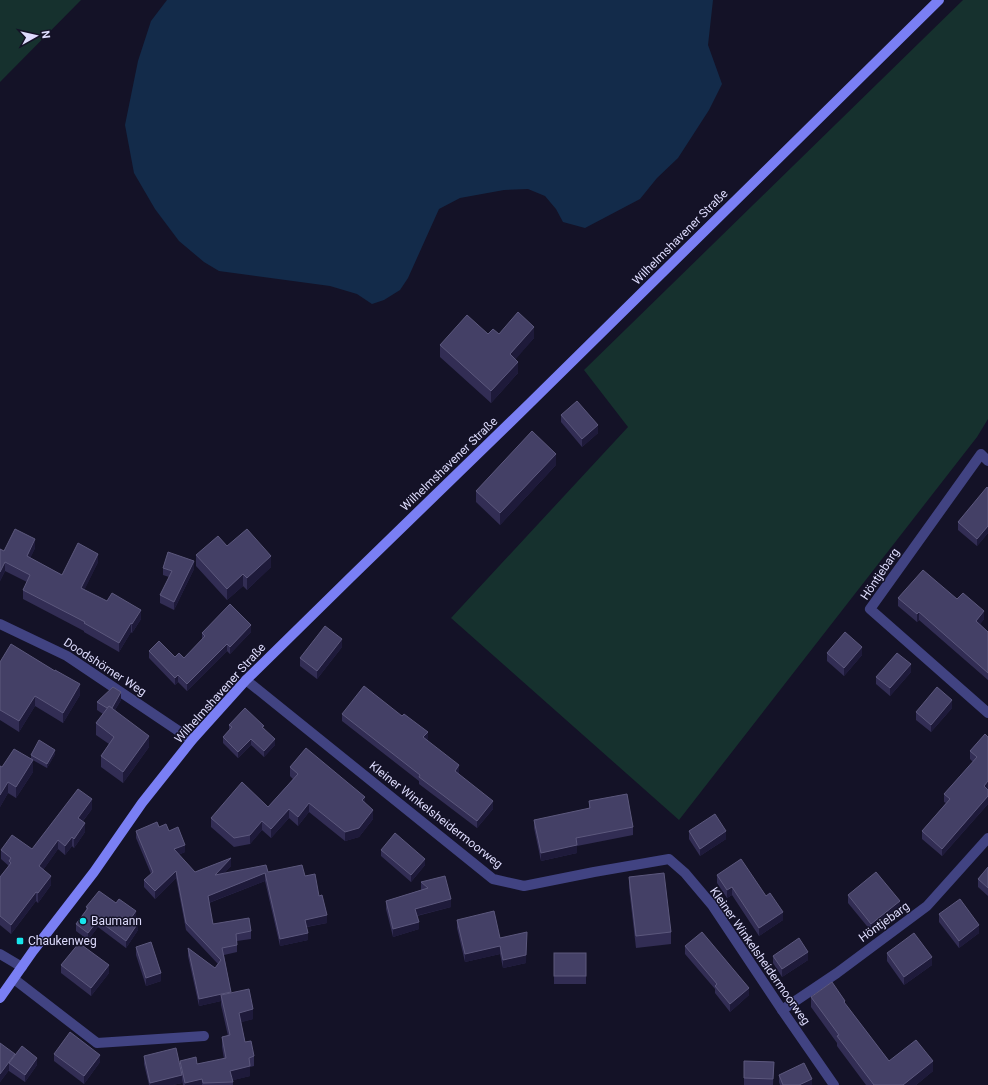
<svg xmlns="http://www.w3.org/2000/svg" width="988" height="1085" font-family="Roboto,sans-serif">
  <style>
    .green { fill: #16312e }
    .water { fill: #132b4a }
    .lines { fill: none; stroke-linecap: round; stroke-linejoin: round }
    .street { stroke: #414382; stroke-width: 10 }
    .secondary { stroke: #7a7ff4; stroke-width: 10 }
    .wall { fill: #322d54 }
    .shaded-wall { fill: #1e1a3a }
    .building { fill: #444066; stroke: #5c587d }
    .poi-dot { fill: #17e5ec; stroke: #141227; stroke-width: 1.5 }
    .labels { text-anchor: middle; stroke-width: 3; stroke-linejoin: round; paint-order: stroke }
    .street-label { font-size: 12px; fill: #dddbfc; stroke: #141227 }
    .poi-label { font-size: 12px; fill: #dddbfc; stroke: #141227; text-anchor: start }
  </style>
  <rect width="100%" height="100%" fill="#141227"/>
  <g class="green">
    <polygon points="0,0 81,0 0,82"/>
    <polygon points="963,0 988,0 988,419 977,437 679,820 451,618 628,427 584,370"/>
  </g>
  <polygon class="water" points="167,0 713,0 708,45 722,84 709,110 678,158 657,178 640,199 585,228 563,222 556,209 545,196 528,189 504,190 460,198 439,209 408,278 400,290 384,300 372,304 357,294 330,286 219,271 204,262 179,241 155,209 134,173 125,125 138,61 151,21"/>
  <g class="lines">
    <g class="street">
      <polyline points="988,461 981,454 870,609 988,713"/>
      <polyline points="0,624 67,656 192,740"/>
      <polyline points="246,680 493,879 524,886 594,872 669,859 685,873 712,905 782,1010 834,1085"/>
      <polyline points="0,954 22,967"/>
      <polyline points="14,979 97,1043 204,1036"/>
      <polyline points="782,1010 837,973 927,906 988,838"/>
    </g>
    <polyline class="secondary" points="0,998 33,951 94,872 142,803 192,740 246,680 351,577 529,404 939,0"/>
  </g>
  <g class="wall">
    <polygon points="499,334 534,338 515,359 518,373 491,403 440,357 440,345"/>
    <polygon points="561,415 598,433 582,447 561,422"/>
    <polygon points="556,465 500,525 476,502 476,491"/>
    <polygon points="988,488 988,533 977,546 958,530 958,522"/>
    <polygon points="227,546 271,567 247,590 243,586 227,600 196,566 196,555"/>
    <polygon points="35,548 30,558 62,575 98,562 84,590 141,619 132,633 131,632 119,652 84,632 84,631 23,599 23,590 27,582 5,571 0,581 0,549 4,551"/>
    <polygon points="163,568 194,569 174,610 160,603 160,595 169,577 163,575"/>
    <polygon points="898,598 957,599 984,619 980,624 988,632 988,680 919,620 917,622 898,606"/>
    <polygon points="251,632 230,654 227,651 187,691 178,682 175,685 149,658 149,651 175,657 184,658 202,640 202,633"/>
    <polygon points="342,647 317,679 300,666 300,658"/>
    <polygon points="827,653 862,655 844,676 827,661"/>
    <polygon points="0,662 80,695 63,723 35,706 19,732 0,720"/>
    <polygon points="911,672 890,696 876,684 876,677"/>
    <polygon points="121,700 115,710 149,747 123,783 101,767 101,756 109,744 96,735 96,723 103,714 97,710 97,702"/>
    <polygon points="952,708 931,732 916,720 916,712"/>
    <polygon points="342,714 428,740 427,740 459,773 458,774 493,809 477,828 419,784 419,781 342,721"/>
    <polygon points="229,725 264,728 275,745 264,757 251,745 238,758 223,743 223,737 229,730"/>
    <polygon points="985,734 988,790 988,804 942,856 922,839 922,831 946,803 944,802 944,794 973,762 970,759 970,751"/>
    <polygon points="55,754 47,768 31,759 31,755"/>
    <polygon points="0,766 2,767 33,772 16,798 8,793 0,807"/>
    <polygon points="290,767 365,802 373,819 359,837 345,841 309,812 298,826 289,818 271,838 262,830 250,844 234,847 211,827 211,818 268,807 293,779 290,776"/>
    <polygon points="589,801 633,827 633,835 577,846 577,853 541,861 534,828 534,820 589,809"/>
    <polygon points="92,809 83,821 85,832 74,848 72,846 65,855 58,849 43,870 51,885 38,903 36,901 11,934 0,925 0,877 9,866 1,859 1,850 32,849"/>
    <polygon points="159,827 169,831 185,852 178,855 195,872 231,866 223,874 268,872 305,876 319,896 327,923 307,927 308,940 280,946 265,881 209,903 213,924 251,931 251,939 237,941 237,952 224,955 231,993 253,1019 241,1022 245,1042 254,1056 254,1066 250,1067 250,1076 233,1080 233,1085 183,1085 182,1080 182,1083 173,1085 149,1085 144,1064 144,1056 180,1065 180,1061 197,1064 224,1059 222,1047 222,1037 228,1036 221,1005 221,1001 199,1006 188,956 188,948 215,968 218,964 186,930 176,878 155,899 144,887 144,880 151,874 136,838 136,831"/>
    <polygon points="689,831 726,839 700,856 689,839"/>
    <polygon points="381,850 425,865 411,882 381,856"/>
    <polygon points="988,867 988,896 978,887 978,879"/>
    <polygon points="717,875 783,920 759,936 732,895 727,898 717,883"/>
    <polygon points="629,877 671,932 671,944 636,948 629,888"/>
    <polygon points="421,882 451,907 417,916 419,929 393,937 386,909 386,901 421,890"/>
    <polygon points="848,895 900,908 871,931 848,903"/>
    <polygon points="86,907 136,918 134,920 138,930 126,948 98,927 88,940 76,931 76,924 86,910"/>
    <polygon points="939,914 979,933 959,948 939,922"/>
    <polygon points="457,920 500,938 526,963 503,968 500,954 465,962 457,928"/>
    <polygon points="685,946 749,995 730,1012 715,993 715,989 685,954"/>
    <polygon points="136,947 161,981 146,986 136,955"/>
    <rect x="554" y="953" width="32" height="31"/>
    <polygon points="887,953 932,965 904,985 887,961"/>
    <polygon points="773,956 808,960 782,977 773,963"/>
    <polygon points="61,965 109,973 91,996 61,973"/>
    <polygon points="811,997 845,1004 889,1061 933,1071 916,1085 866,1085 837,1046 837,1043 811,1007"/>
    <polygon points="0,1043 15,1055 37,1065 25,1082 9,1071 9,1070 0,1082"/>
    <polygon points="54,1054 100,1062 84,1084 54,1061"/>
    <polygon points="744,1061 774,1062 773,1085 744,1085"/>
    <polygon points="779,1075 812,1085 780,1085 779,1082"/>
  </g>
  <g class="shaded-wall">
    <polygon points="534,327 534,338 510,366 510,354"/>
    <polygon points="518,362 518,373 491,403 491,391"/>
    <polygon points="598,425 598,433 582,447 582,439"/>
    <polygon points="556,454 556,465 500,525 500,513"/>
    <polygon points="988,526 988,533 977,546 977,539"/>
    <polygon points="35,539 35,548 27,565 27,556"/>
    <polygon points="98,554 98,562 81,597 81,588"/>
    <polygon points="271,556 271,567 247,590 247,578"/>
    <polygon points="194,561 194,569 174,610 174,602"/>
    <polygon points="5,562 5,571 0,581 0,572"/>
    <polygon points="243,574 243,586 227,600 227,589"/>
    <polygon points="141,610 141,619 132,633 132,624"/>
    <polygon points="984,611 984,619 976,629 976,621"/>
    <polygon points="919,612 919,620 917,622 917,614"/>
    <polygon points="131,623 131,632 119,652 119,643"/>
    <polygon points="251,625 251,632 230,654 230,647"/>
    <polygon points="342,639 342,647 317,679 317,671"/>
    <polygon points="227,644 227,651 187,691 187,684"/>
    <polygon points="862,647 862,655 844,676 844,668"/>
    <polygon points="911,664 911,672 890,696 890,688"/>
    <polygon points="178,675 178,682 175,685 175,678"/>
    <polygon points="80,684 80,695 63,723 63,713"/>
    <polygon points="121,692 121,700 110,718 110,710"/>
    <polygon points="35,696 35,706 19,732 19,721"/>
    <polygon points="952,700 952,708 931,732 931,725"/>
    <polygon points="428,732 428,740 423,745 423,737"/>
    <polygon points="149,736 149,747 123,783 123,772"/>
    <polygon points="251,739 251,745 238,758 238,752"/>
    <polygon points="275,739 275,745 264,757 264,751"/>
    <polygon points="55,750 55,754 47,768 47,764"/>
    <polygon points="33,760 33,772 16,798 16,787"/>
    <polygon points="459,765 459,773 455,779 455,771"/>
    <polygon points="988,781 988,789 984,794 984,786"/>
    <polygon points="8,782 8,793 0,807 0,795"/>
    <polygon points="988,796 988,804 942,856 942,849"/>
    <polygon points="365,797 365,806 362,800"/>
    <polygon points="92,799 92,809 78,827 78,818"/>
    <polygon points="493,801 493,809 477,828 477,821"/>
    <polygon points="309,803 309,812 298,826 298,817"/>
    <polygon points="289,809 289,818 271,838 271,829"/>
    <polygon points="373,810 373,819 359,837 345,841 345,832"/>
    <polygon points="262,821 262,830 250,844 250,835"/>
    <polygon points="85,823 85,832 74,848 74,839"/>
    <polygon points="726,831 726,839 700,856 700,849"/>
    <polygon points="72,837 72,846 65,855 65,846"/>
    <polygon points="58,840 58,849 39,876 39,866"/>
    <polygon points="185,845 185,852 174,857 174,849"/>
    <polygon points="577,845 577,853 541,861 541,853"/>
    <polygon points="231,858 231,866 215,883 215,875"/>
    <polygon points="425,859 425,865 411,882 411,875"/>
    <polygon points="176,871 176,878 155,899 155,891"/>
    <polygon points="265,873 265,881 208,903 208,896"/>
    <polygon points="51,876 51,885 38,903 38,893"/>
    <polygon points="732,887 732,895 727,898 727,890"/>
    <polygon points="36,892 36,901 11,934 11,925"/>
    <polygon points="451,899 451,907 415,916 415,909"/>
    <polygon points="900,901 900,908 871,931 871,924"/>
    <polygon points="136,911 136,918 131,925 131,918"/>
    <polygon points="783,912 783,920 759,936 759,928"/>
    <polygon points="327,915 327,923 305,927 305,920"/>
    <polygon points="98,920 98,927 88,940 88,933"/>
    <polygon points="419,922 419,929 393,937 393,929"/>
    <polygon points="138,923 138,930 126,948 126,941"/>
    <polygon points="979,925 979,933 959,948 959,941"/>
    <polygon points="527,932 526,963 503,968 503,960"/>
    <polygon points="308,933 308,940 280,946 280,939"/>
    <polygon points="500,946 500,954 465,962 465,954"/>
    <polygon points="808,952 808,960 782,977 782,969"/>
    <polygon points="932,957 932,965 904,985 904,977"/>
    <polygon points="109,965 109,973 91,996 91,988"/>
    <polygon points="161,973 161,981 146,986 146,978"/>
    <polygon points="749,988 749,995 730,1012 730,1004"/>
    <polygon points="231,992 231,999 221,995 221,1001 199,1006 199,999"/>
    <polygon points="253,1009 253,1019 239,1023 239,1013"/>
    <polygon points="15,1054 15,1062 9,1063 9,1070 0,1082 0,1074"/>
    <polygon points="100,1055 100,1062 84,1084 84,1076"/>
    <polygon points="37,1058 37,1065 25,1082 25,1075"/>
    <polygon points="933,1061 933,1071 916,1085 903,1085"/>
    <polygon points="250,1066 250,1076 230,1081 230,1071"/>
    <polygon points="182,1075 182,1083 173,1085 150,1085 150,1083"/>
    <polygon points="202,1079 202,1085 185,1085 185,1083"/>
    <polygon points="812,1079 812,1085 799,1085"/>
  </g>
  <g class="building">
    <polygon points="518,312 534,327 510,354 518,362 491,391 440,345 467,315 488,334 493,329 499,334"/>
    <polygon points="577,401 598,425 582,439 561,415"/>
    <polygon points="532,431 556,454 500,513 476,491"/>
    <polygon points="987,487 988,488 988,526 977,539 958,522"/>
    <polygon points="15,529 35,539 27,556 62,575 78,543 98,554 81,588 107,601 112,593 141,610 132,624 131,623 119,643 84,623 85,622 23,590 30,575 5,562 0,572 0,549 4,551"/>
    <polygon points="247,529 271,556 247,578 243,574 227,589 196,555 218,536 227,546"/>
    <polygon points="168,552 194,561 174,602 160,595 172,571 163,568"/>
    <polygon points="923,570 957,599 963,593 984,611 976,621 988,632 988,673 919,612 917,614 898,598"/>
    <polygon points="230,604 251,625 230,647 227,644 187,684 178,675 175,678 149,651 159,641 175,657 179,653 184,658 205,636 202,633"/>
    <polygon points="325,626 342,639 317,671 300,658"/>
    <polygon points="845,632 862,647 844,668 827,653"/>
    <polygon points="11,644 55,671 55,670 80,684 63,713 35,696 19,721 0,710 0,662"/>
    <polygon points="897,653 911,664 890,688 876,677"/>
    <polygon points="364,686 402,716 404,714 428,732 423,737 459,765 455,771 493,801 477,821 419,777 420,775 342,714"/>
    <polygon points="113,687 121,692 112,708 109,706 107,708 97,702"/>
    <polygon points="937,687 952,700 931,725 916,712"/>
    <polygon points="109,706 149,736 123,772 101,756 114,737 96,723"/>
    <polygon points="245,708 264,726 262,727 275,739 264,751 251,739 238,752 223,737 232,727 229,725"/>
    <polygon points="985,734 988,737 988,781 984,786 988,790 988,796 942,849 922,831 950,799 944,794 977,757 970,751"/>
    <polygon points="39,740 55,750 47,764 31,755"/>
    <polygon points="306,748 365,797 362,800 373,810 359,828 345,832 309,803 298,817 289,809 271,829 262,821 250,835 234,838 211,818 242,782 268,807 298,774 290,767"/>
    <polygon points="14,749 33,760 16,787 8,782 0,795 0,766 2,767"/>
    <polygon points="78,789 92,799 78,818 85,823 74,839 72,837 65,846 58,840 39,866 51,876 38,893 36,892 11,925 0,916 0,877 11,863 9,861 11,858 1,850 12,835 32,849"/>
    <polygon points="627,794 633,827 576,838 577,845 541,853 534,820 590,808 589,801"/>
    <polygon points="715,814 726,831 700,849 689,831"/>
    <polygon points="157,822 159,827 166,824 169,831 178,827 185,845 174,849 195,872 231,858 215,875 266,865 268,872 302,865 305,876 315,874 319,896 322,895 327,915 305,920 308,933 280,939 265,873 208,896 213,924 249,918 251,931 236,934 237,945 222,948 231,992 199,999 188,948 215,968 221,960 186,923 176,871 155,891 144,880 153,872 136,831"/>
    <polygon points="395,833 425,859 411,875 381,850"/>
    <polygon points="741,859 766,896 770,893 783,912 759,928 732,887 727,890 717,875"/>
    <polygon points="988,867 988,888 978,879"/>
    <polygon points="876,872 900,901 871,924 848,895"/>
    <polygon points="664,873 671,932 636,936 629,877"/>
    <polygon points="445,876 451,899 415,909 419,922 393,929 386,901 428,888 421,882"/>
    <polygon points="99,891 116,903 119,899 136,911 131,918 138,923 126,941 98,920 88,933 76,924 88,908 86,907"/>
    <polygon points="960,899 979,925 959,941 939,914"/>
    <polygon points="494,911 500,938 527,932 526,955 503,960 500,946 465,954 457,920"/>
    <polygon points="702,932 749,988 730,1004 715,986 717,984 685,946"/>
    <polygon points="914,933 932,957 904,977 887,953"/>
    <polygon points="799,938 808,952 782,969 773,956"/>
    <polygon points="151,942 161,973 146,978 136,947"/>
    <polygon points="79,943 109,965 91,988 61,965"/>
    <rect x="554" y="953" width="32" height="23"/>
    <polygon points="832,982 845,1001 844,1002 889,1061 916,1040 933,1061 903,1085 874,1085 837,1036 839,1035 811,997"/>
    <polygon points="249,989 253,1009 239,1013 245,1042 251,1041 254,1056 249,1058 250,1066 230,1071 233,1082 203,1083 202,1079 185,1083 180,1061 196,1057 197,1064 226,1058 222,1037 230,1035 221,995"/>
    <polygon points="70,1032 100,1055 84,1076 54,1054"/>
    <polygon points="0,1043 15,1054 0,1074"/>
    <polygon points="22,1046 37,1058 25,1075 9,1063"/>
    <polygon points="176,1048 182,1075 150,1083 144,1056"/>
    <polygon points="744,1061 774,1062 773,1079 744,1078"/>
    <polygon points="804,1063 812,1079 799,1085 783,1085 779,1075"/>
  </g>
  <g class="poi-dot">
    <circle cx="83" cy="921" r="4"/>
    <rect x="16" y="937" width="8" height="8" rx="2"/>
  </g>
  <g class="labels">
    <g class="street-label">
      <text transform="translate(680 237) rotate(-45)" y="4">Wilhelmshavener Straße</text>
      <text transform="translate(449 464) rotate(-44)" y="4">Wilhelmshavener Straße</text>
      <text transform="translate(880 574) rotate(-56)" y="4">Höntjebarg</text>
      <text transform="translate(105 667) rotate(33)" y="4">Doodshörner Weg</text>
      <text transform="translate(220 693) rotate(-48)" y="4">Wilhelmshavener Straße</text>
      <text transform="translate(436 815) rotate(38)" y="4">Kleiner Winkelsheidermoorweg</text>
      <text transform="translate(884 922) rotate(-36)" y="4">Höntjebarg</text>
      <text transform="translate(760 956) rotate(55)" y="4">Kleiner Winkelsheidermoorweg</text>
    </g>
    <g class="poi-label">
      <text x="91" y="925">Baumann</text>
      <text x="28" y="945">Chaukenweg</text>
    </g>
  </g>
  <g transform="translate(36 36) rotate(82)" stroke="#141227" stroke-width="3" paint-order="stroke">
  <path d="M0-3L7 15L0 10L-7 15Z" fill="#dddbfc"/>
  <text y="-6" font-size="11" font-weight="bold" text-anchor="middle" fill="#dddbfc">N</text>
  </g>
</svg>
